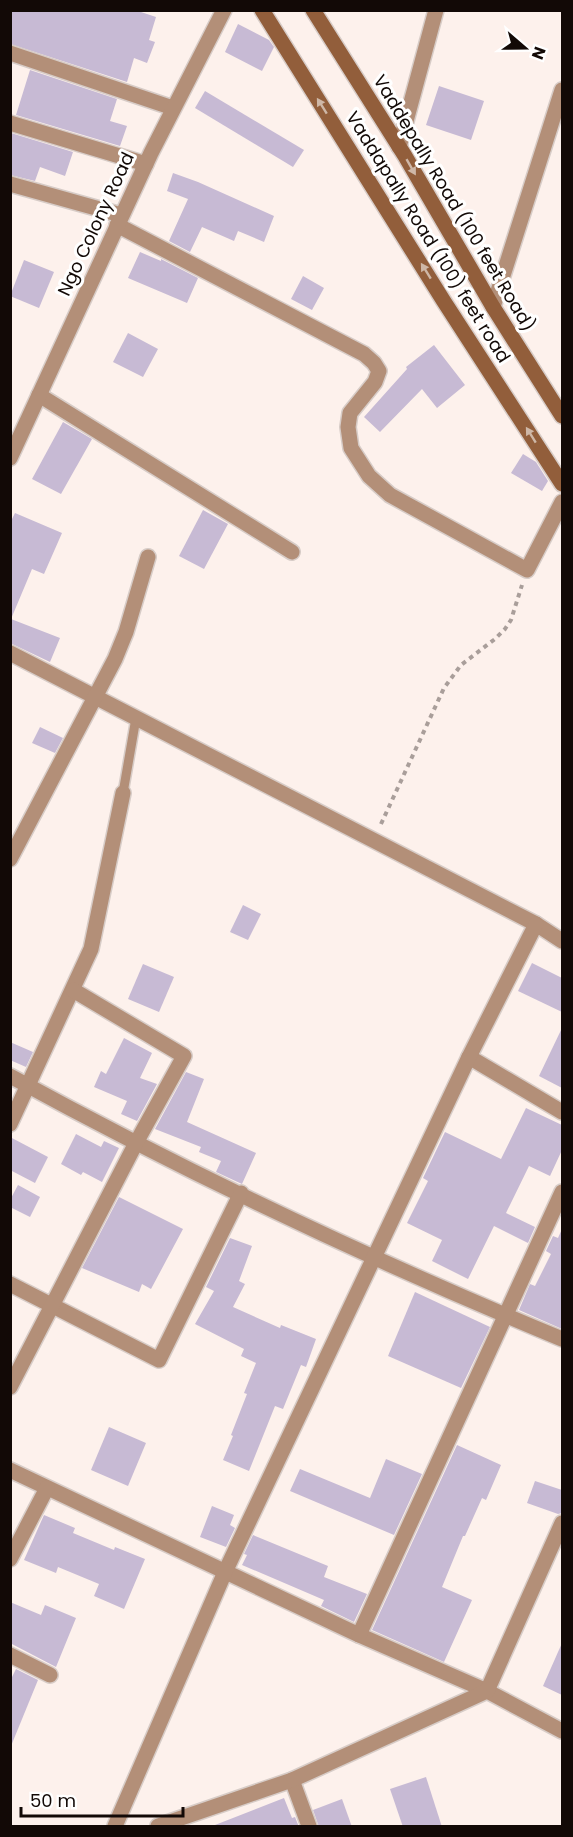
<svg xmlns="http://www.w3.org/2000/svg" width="573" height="1837" font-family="Poppins,sans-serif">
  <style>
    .building { fill: #c7bad4 }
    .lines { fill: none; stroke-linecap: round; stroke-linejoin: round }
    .service-casing { stroke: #d7ccc7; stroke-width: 12 }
    .minor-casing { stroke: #d7ccc7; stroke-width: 18 }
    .tertiary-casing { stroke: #d7ccc7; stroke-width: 18 }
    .secondary-casing { stroke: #d7ccc7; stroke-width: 18 }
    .path { stroke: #a99e9a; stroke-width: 4; stroke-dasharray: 4.5 4.5; stroke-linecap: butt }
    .service { stroke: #b38f78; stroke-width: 9 }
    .minor { stroke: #b38f78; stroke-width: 15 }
    .tertiary { stroke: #b38f78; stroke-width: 15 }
    .secondary { stroke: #925e3b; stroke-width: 15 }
    .oneway { fill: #ceb7a7 }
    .labels { text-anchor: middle; stroke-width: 6; stroke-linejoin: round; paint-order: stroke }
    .street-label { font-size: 18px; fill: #120906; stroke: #fff }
  </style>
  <rect width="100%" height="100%" fill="#fdf1ec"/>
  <g class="building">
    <polygon points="10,10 135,10 156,17 149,40 155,42 147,63 134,58 127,82 10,44"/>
    <polygon points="238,24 269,40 274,47 262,71 225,52"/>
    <polygon points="30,70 117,99 110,121 127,126 120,146 16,115"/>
    <polygon points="439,86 484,101 471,140 426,125"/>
    <polygon points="205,91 304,150 293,167 195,108"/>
    <polygon points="11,133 73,152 65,176 40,167 35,181 10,175"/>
    <polygon points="173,173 198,182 274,216 264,242 238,231 234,241 202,227 190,252 169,241 188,199 167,191"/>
    <polygon points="140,252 161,261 161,259 198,278 187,303 128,278"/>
    <polygon points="24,260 54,272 39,308 10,296"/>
    <polygon points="303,276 324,288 312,310 291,299"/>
    <polygon points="128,333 158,349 143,377 113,362"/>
    <polygon points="434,345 465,385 437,408 422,389 380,432 364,417 407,369 406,367"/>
    <polygon points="63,422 92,439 61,494 32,479"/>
    <polygon points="523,454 536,462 548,481 542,491 511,473"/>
    <polygon points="203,510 228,524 204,569 179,556"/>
    <polygon points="15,513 62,533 44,574 32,569 11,619 60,638 50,662 10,643 10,523"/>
    <polygon points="40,727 63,738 55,753 32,743"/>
    <polygon points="243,905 261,914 248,940 230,932"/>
    <polygon points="532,963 562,978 562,1012 518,991"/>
    <polygon points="143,964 174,977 159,1012 128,999"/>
    <polygon points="562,1028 562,1088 539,1076"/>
    <polygon points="124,1038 152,1053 140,1078 157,1084 137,1121 121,1114 127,1101 94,1087 101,1071 106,1074"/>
    <polygon points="10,1042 33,1052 26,1067 10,1060"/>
    <polygon points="186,1072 204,1079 187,1122 256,1153 242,1184 216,1172 221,1161 199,1152 201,1147 155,1129"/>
    <polygon points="526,1108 562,1125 562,1150 550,1176 529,1166 506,1213 535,1227 528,1243 494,1226 468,1279 432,1261 442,1240 407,1223 428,1181 423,1178 445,1132 501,1159"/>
    <polygon points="76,1134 101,1147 104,1141 119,1148 102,1182 83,1172 81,1175 61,1164"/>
    <polygon points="10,1137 48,1157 35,1183 10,1170"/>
    <polygon points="18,1185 40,1197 30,1217 10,1207 10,1200"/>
    <polygon points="119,1197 183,1229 151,1289 142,1284 139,1292 82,1268"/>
    <polygon points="562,1229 562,1329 519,1310 530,1284 535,1286 551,1254 546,1251 553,1236 558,1238"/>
    <polygon points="230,1238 252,1246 239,1281 245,1284 233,1307 280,1328 281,1325 316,1339 306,1367 301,1365 283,1409 275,1406 249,1471 223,1460 233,1436 231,1435 247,1394 244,1393 256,1363 241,1356 244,1349 195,1324 214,1291 206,1287"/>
    <polygon points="415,1292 490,1327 461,1388 388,1356"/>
    <polygon points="109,1427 146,1443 128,1486 91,1470"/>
    <polygon points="457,1445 501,1465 486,1500 482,1498 465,1536 463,1536 442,1587 472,1600 444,1662 372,1630"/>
    <polygon points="386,1459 422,1474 394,1535 290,1491 300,1469 370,1498"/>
    <polygon points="535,1481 562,1490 562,1513 558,1514 527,1503"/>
    <polygon points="212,1506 234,1515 230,1525 235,1528 226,1547 200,1537"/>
    <polygon points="44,1515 75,1528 73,1533 114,1550 115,1547 145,1559 124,1609 94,1596 99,1584 58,1567 56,1573 24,1560"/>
    <polygon points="253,1535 328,1566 324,1577 367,1594 354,1622 321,1606 324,1600 242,1565 247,1555 244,1554"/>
    <polygon points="10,1602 41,1615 45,1605 76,1618 56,1667 10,1643"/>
    <polygon points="562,1643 562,1695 543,1686"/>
    <polygon points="16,1669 38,1680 11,1746 10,1681"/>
    <polygon points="426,1777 442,1827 403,1827 390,1789"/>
    <polygon points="284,1798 292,1818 295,1817 299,1827 215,1827 215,1825"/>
    <polygon points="342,1799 352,1827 319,1827 313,1810"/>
  </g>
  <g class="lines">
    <g class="service-casing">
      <polyline id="service" points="123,793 136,718"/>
    </g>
    <g class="minor-casing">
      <g id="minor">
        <polyline points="10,53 173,108"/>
        <polyline points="10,123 146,164"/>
        <polyline points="399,147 436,10"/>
        <polyline points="10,184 121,215"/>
        <polyline points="117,225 364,354 374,363 379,371 375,382 350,413 348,427 351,448 369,476 390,495 527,570 562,502"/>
        <polyline points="493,307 562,90"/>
        <polyline points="39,395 292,552"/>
        <polyline points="10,653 536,924 562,941"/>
        <polyline points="10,859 115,659 126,632 148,557"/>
        <polyline points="469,1057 562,1112"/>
        <path d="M10,1076C189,1174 374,1261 562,1339"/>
        <polyline points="10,1124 91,949 123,793"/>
        <polyline points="10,1284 159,1360 241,1193"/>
        <polyline points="10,1387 136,1143 184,1056 73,990"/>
        <polyline points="10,1470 359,1635 487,1691 562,1731"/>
        <polyline points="10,1559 47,1488"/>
        <polyline points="359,1635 562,1192"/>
        <polyline points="10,1655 50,1675"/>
        <polyline points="292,1780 309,1826"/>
        <polyline points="115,1826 225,1572 469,1057 536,924"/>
        <polyline points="158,1826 292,1780 487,1691 562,1523"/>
      </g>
    </g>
    <g class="tertiary-casing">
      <polyline id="tertiary" points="10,458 151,153 224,10"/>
    </g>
    <g class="secondary-casing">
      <g id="secondary">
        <polyline points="262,10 443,300 562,484"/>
        <polyline points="313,10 405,156 493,307 562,416"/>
      </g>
    </g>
    <polyline class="path" points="381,824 444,688 461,665 495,639 505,629 511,620 522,585"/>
    <use href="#service" class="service"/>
    <use href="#minor" class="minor"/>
    <use href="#tertiary" class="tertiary"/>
    <use href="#secondary" class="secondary"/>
  </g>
  <defs><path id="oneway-solid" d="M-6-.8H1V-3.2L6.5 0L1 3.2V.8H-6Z" transform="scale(1.5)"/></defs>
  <g class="oneway">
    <use href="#oneway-solid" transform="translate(322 106) rotate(-122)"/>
    <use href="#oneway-solid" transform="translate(411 167) rotate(60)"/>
    <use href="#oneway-solid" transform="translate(426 271) rotate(-122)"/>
    <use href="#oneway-solid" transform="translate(531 435) rotate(-122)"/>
  </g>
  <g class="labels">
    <g class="street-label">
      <text transform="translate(454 203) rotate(59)" y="6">Vaddepally Road (100 feet Road)</text>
      <text transform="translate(96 224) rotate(-65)" y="6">Ngo Colony Road</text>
      <text transform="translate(428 237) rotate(58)" y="6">Vaddapally Road (100) feet road</text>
    </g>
  </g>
  <rect width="573" height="1837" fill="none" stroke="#120906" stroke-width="24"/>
  <g transform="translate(525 48) rotate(110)" stroke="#ffffff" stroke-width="4.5" paint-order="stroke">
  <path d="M0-4.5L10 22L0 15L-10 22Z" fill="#120906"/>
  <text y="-9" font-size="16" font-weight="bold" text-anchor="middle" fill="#120906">N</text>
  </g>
  <path d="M21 1807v9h162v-9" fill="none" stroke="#120906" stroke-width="3"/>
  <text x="30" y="1807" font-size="18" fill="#120906" stroke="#ffffff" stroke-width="4.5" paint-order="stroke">50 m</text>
</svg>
